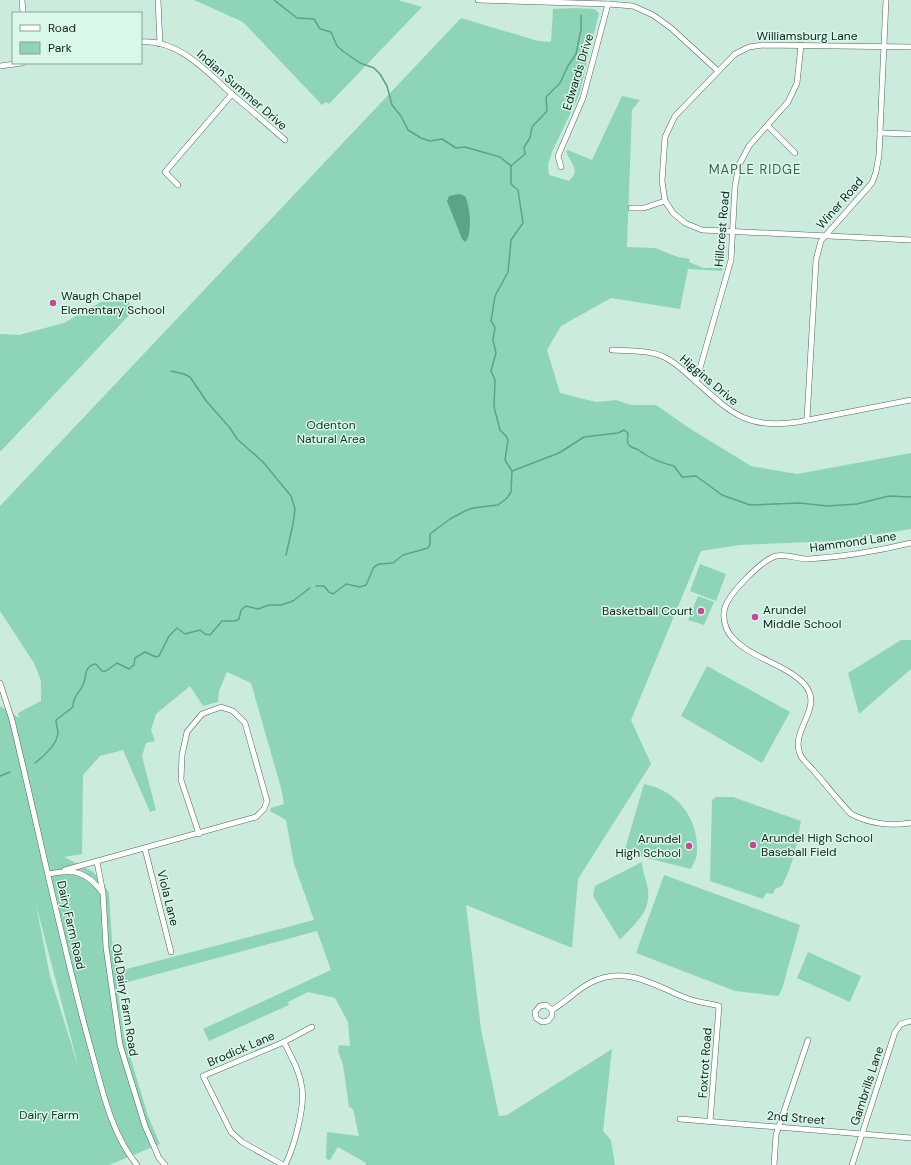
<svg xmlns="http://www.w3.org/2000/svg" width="911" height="1165" font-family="'DM Sans',sans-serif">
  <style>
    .green { fill: #8ed5b8; fill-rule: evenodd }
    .water { fill: #5aa488 }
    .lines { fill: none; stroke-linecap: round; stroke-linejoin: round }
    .stream { stroke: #5aa488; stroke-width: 1.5 }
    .street-casing { stroke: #4d685d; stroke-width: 6 }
    .street { stroke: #fff; stroke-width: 5 }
    .poi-dot { fill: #c84895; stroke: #d9f8ea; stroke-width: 1.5 }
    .labels { text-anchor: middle; stroke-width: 3; stroke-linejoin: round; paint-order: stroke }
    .street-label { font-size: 12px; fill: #15201c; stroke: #d9f8ea }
    .poi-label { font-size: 12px; fill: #15201c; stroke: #d9f8ea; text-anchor: start }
    .park-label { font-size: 12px; fill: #113327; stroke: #d9f8ea }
    .neighbourhood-label { font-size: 13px; letter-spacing: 1px; fill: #415d51; stroke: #d9f8ea }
  </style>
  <rect width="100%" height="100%" fill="#cbebdd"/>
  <g class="green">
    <polygon points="194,0 398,0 422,7 329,104 326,102 322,105 243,22"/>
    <path d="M576,8L594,9L599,13L579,95L552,152L548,165L549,175L569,181C582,170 569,162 566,151L568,150L592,160L622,96L640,100L632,110L627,247L655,248L678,257L690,259L689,262L703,268H723L722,271L688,269L680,309L611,298L561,326L547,350L560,393L596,402L616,400L631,405H656L689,428L751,466L797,474L911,453V529L835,541L740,545L701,551L631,720L651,764L578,879L572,948L466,905L481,1029L499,1116L507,1115L612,1049L603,1131L611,1140L615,1165H365L366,1163L338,1147L330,1160L326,1159L327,1132L359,1136L353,1109L349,1107L343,1065L338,1051L339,1045L350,1046L348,1022L335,998L308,992L288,1002L289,1005L209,1041L203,1029L331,970L317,931L117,985L124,1036L148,1116L160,1144L109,1165H0V706L19,718L18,713L41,701V681L34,663L0,611V506L461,18L538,41L551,42L553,9ZM227,672L251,683L281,788L284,804L271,808L270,811L286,820L294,864L314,920L119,971L117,969L112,940L109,893L103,883L92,871L64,857L82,854L83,775L100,756L123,750L150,812L156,810L142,756L146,743L155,741L151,730L156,714L190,686L203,706L218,702L219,691ZM36,905L79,1069L50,976Z"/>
    <polygon points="128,301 134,310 0,452 0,334 19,335 64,323 101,302"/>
    <polygon points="700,564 726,574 716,601 690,591"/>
    <polygon points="698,596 714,602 704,625 688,620"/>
    <polygon points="901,640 911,640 911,669 859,714 848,673"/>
    <polygon points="707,666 790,712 762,763 681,716"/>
    <path d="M644,784C677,790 699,819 697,852C697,858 693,864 691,869L627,853L625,849Z"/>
    <path d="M716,797H733L801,821C797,844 793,865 782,886L775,889L773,894L766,893L763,899L710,881L712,800Z"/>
    <path d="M642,862C642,871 647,881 648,890C651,913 633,925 620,940L593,896L595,886Z"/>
    <polygon points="664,875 800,925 782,989 778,996 735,991 636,953"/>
    <polygon points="808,952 861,976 850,1002 797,978"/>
  </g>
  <path class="water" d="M459,194L465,196C470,205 473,235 465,242L462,239L447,201L449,196Z"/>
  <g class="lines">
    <g class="stream">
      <polyline points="274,0 297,18 314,19 320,29 331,32 337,46 344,52 360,63 374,68 380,74 387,86 392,105 401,116 408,130 421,138 430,141 442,139 456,148 465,147 500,157 511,166"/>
      <polyline points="171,371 184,374 190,377 207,402 230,428 237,439 263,462 291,496 295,509 293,524 286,555"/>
      <path d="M512,471L559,453L584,437L618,433L624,430L628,433C628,437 626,442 629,445C632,449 637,448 640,451C651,459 661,463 674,466L682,477L696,476L722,495L750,505L800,503L827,506L857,504L889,496L911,497"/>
      <polyline points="316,586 324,586 329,592 333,594 346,584 360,587 366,585 374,567 379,564 393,563 403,555 428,548 430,544 430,534 450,519 465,511 473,508 498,505 507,498 511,492 512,471 505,460 508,440 506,436 500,430 494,407 495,380 491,371 496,353 493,340 495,327 491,321 495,296 508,272 511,240 523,223 518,190 511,184 511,166 525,154 524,147 530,138 532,127 547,111 546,97 560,83 568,66 576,54 581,30 581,15"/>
      <path d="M35,763C44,756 57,745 58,733C58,729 56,724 56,720L73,707C73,698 77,695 82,687C87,679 83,665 96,664L102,671H106L117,663L129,669L134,665L135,658L145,652L156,657L159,656L169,636L177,628L185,634L200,630L205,634L210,635L222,621H235L239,619L241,610L246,606L258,609L269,605H281L293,601L310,588"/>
      <polyline points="0,776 10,772"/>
    </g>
    <g class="street-casing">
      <g id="street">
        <polyline points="22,0 23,13"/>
        <polyline points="158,0 160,44"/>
        <polyline points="478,0 608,4 633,6 653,15 671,28 718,71"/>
        <path d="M141,42C179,39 208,73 234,96C251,110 268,125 285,140"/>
        <polyline points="911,47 763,45 749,47 735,54 675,116 665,137 662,181 665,201 673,213 685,223 702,230 911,240"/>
        <polyline points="0,66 22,63"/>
        <polyline points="768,126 795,153"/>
        <polyline points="880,133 911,134"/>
        <polyline points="561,167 558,156 583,98 608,4"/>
        <polyline points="178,185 165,172 232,94"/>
        <polyline points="631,208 644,208 665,201"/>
        <path d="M612,350C629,351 649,350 664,357C675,362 684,371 693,379C730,412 746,430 798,422L911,400"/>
        <polyline points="696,382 731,260 735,186 739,165 749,146 788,102 797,83 801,45"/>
        <polyline points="807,419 816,260 821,241 825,236 872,183 876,172 879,155 886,0"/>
        <path d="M911,543C878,551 844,557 809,559C798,560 788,553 776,556C762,560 725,596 724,612C723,620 726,631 732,637C751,659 785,663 805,685C824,708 790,730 800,754C802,760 809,765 813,770C826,785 838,800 851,814C871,824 889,826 911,823"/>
        <path d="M0,683L12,720C38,827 60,936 89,1042C101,1083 109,1131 137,1165"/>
        <polyline points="145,849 171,952"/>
        <polyline points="97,862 103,893 106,947 120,1045 145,1126 159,1158 165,1165"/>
        <polyline points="65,870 256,817 264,809 267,801 245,723 233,711 221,707 202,714 187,732 182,755 181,780 199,834"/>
        <path d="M49,874C74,869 86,871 102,892"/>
        <path d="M552,1010V1016L548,1021L542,1022L536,1018L535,1012L540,1006L546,1005L552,1010C566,1002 577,989 592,982C625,965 656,986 686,998C696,1002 708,1003 719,1006L710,1122"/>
        <path d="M284,1042C291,1057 300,1071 302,1088C305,1107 294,1148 285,1165"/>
        <polyline points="680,1119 911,1138"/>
        <polyline points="283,1165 242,1142 231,1132 203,1076 284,1042 312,1027"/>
        <polyline points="774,1165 776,1135 808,1040"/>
        <polyline points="852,1165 895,1032 901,1024 911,1021"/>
      </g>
    </g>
    <use href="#street" class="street"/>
  </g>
  <g class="poi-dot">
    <circle cx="53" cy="303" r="4"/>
    <circle cx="701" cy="611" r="4"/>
    <circle cx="755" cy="617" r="4"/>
    <circle cx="753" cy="845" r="4"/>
    <circle cx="689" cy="846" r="4"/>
  </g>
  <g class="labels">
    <g class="street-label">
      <text x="807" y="40">Williamsburg Lane</text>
      <text transform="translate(578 72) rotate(-73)" y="4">Edwards Drive</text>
      <text transform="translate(242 90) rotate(41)" y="4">Indian Summer Drive</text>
      <text transform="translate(840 203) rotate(-49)" y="4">Winer Road</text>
      <text transform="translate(722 229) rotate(-85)" y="4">Hillcrest Road</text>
      <text transform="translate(709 380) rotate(40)" y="4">Higgins Drive</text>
      <text transform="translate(853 542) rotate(-8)" y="4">Hammond Lane</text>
      <text transform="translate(168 898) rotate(76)" y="4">Viola Lane</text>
      <text transform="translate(71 925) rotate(77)" y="4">Dairy Farm Road</text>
      <text transform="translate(125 1000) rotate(81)" y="4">Old Dairy Farm Road</text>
      <text transform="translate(241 1049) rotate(-23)" y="4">Brodick Lane</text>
      <text transform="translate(705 1063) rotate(-86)" y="4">Foxtrot Road</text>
      <text transform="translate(867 1086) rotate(-72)" y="4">Gambrills Lane</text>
      <text transform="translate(796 1118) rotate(5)" y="4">2nd Street</text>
    </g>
    <g class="poi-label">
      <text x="61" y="300">Waugh Chapel<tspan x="61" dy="14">Elementary School</tspan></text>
      <text x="763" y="614">Arundel<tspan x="763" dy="14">Middle School</tspan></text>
      <text x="693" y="615" text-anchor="end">Basketball Court</text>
      <text x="761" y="842">Arundel High School<tspan x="761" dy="14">Baseball Field</tspan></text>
      <text x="681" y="843" text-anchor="end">Arundel<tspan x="681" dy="14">High School</tspan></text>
    </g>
    <g class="park-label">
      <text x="331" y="429">Odenton<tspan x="331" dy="14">Natural Area</tspan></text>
      <text x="49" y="1119">Dairy Farm</text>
    </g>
    <g class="neighbourhood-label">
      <text x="755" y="174">MAPLE RIDGE</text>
    </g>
  </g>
  <rect x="12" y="12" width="130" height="52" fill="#d9f8ea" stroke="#8ba298"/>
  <rect x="20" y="25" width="20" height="6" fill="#ffffff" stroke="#8ba298"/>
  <text x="48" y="32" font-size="12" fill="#15201c">Road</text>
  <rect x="20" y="42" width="20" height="12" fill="#8ed5b8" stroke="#8ba298"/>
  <text x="48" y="52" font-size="12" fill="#15201c">Park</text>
</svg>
